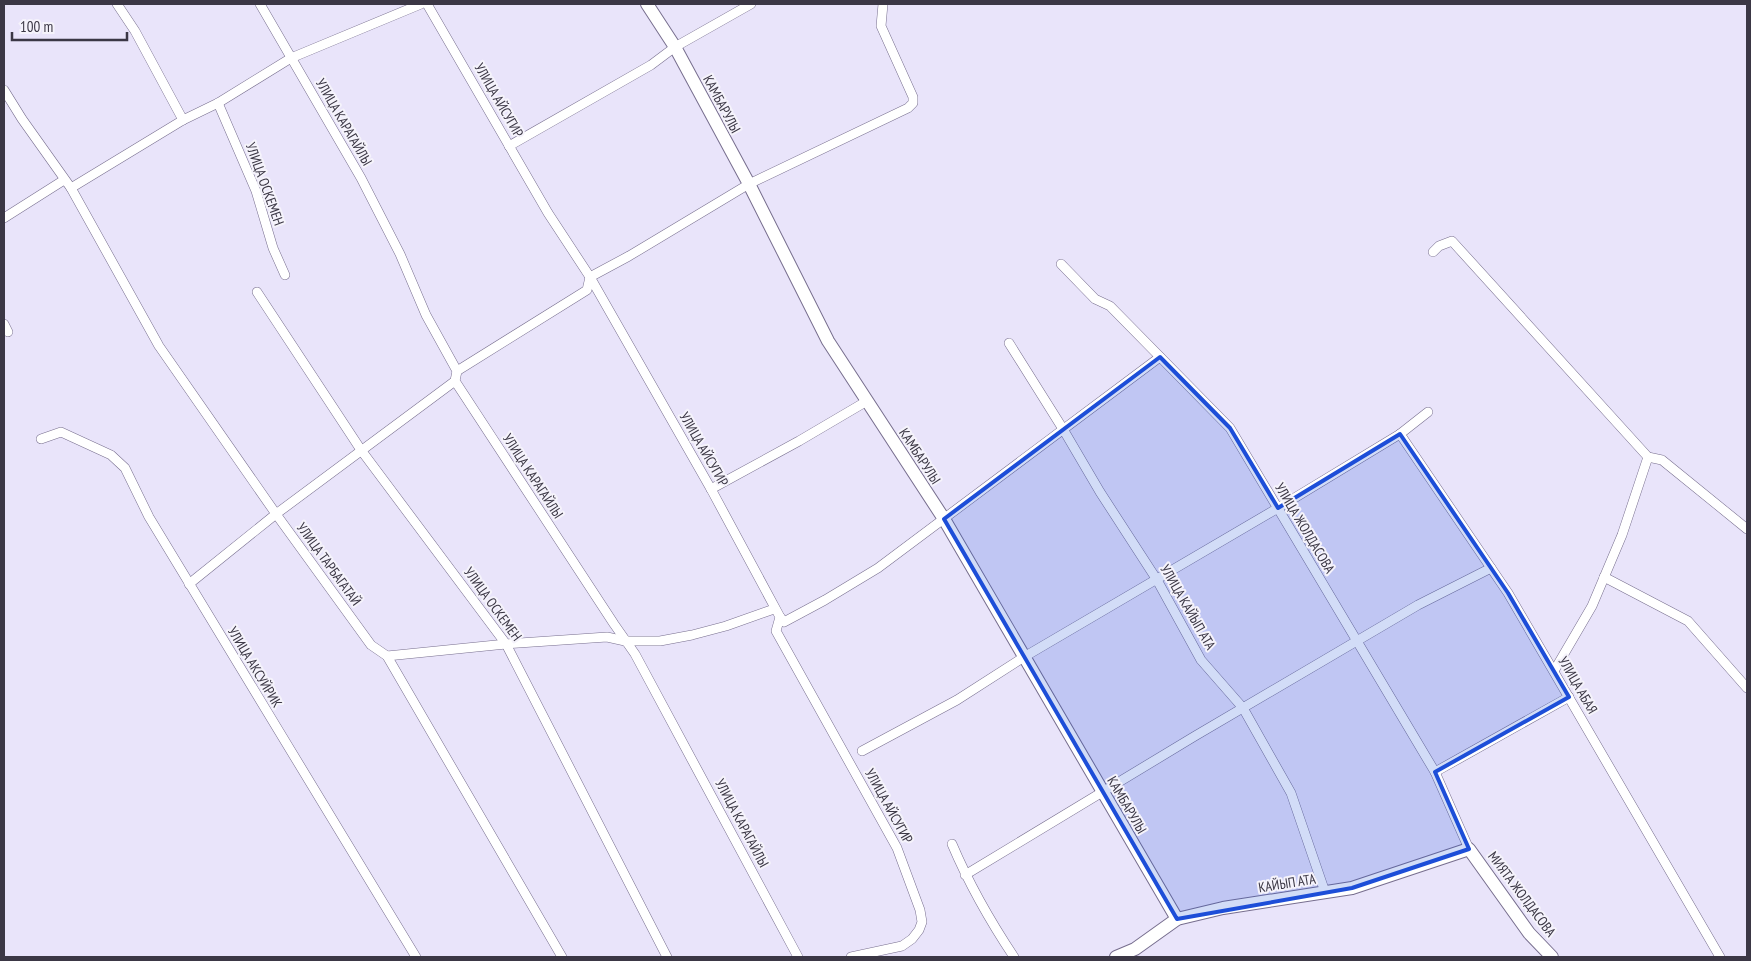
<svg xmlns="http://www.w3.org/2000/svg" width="1751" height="961" font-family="'PT Sans Narrow',sans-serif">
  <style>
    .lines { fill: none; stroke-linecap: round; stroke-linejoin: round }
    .street-casing { stroke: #776e8e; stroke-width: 10 }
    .secondary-casing { stroke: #776e8e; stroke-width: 14 }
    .street { stroke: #fff; stroke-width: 9 }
    .secondary { stroke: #fff; stroke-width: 12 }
    .marked { fill: #1d4ed8; fill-opacity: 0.2; stroke: #1d4ed8; stroke-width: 4; stroke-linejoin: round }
    .labels { text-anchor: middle; stroke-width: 4; stroke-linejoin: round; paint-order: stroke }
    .street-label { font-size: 14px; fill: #3b3745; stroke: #f5f3fb }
  </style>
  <rect width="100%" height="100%" fill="#e9e4fa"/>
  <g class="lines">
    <g class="street-casing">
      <g id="street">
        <polyline points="117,4 135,31 183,120"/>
        <polyline points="260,4 361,178 400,254 426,315 457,371 455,381 614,624 635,654 798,957"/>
        <polyline points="427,4 548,213 590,277 711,489 780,617 776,631 897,848 920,910 922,922 919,930 912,939 902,946 851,957"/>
        <polyline points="4,90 22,119 71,188 159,346 276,514 371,645 387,656 562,957"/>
        <polyline points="218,103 256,191 273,248 285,275"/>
        <polyline points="509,146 651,65 675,47 751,4"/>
        <polyline points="71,188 183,120 218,103 291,58 421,4"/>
        <polyline points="4,218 64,180"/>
        <polyline points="1433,252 1439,246 1452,241 1648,457 1662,460 1747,529"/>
        <polyline points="1061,264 1095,299 1110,306 1230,428 1435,772 1469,849"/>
        <polyline points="257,292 361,450 506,644 667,957"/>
        <polyline points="4,324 8,332"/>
        <polyline points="1009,343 1063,429 1100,492 1157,580 1201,660 1243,708 1291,793 1325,892"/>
        <polyline points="457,371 587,290 590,277 629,256 749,184 908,108 913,103 913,97 881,26 883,4"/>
        <polyline points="1400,434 1508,593 1720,957"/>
        <polyline points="41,439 61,432 111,455 125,468 149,517 416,957"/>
        <polyline points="711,489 799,441 867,401"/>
        <polyline points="1604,577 1688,621 1747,688"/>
        <polyline points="189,584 276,514 455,381"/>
        <polyline points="780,617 784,622 825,600 878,568 1160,357"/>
        <polyline points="387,656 506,644 607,637 625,641 660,641 692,635 726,626 774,609"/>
        <polyline points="1554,671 1592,606 1622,535 1648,457"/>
        <polyline points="862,751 957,700 1024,657 1278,508 1400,434 1428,412"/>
        <polyline points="1435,772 1569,697"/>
        <path d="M952,844C969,884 990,921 1014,957"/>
        <polyline points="965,875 1195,736 1418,605 1491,568"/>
      </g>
    </g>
    <g class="secondary-casing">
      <g id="secondary">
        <polyline points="647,4 675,47 749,184 828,341 944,519 1177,919"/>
        <polyline points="1116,957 1135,949 1177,919 1223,908 1352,888 1469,849 1529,933 1552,957"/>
      </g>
    </g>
    <use href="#street" class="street"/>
    <use href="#secondary" class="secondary"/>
  </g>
  <path class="marked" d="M1160,357L1230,428L1278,508L1400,434L1508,593L1569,697L1435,772L1469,849L1352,888L1177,919L944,519Z"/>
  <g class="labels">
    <g class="street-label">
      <text transform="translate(499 100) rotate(60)" y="5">УЛИЦА АЙСУГИР</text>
      <text transform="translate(722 104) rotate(62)" y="5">КАМБАРУЛЫ</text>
      <text transform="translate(344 122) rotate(60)" y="5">УЛИЦА КАРАГАЙЛЫ</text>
      <text transform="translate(265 184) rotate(70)" y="5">УЛИЦА ОСКЕМЕН</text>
      <text transform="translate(704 449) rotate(60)" y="5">УЛИЦА АЙСУГИР</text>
      <text transform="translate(920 456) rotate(57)" y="5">КАМБАРУЛЫ</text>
      <text transform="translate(533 476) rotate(57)" y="5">УЛИЦА КАРАГАЙЛЫ</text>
      <text transform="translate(1305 528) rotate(59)" y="5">УЛИЦА ЖОЛДАСОВА</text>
      <text transform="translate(329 564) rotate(54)" y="5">УЛИЦА ТАРБАГАТАЙ</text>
      <text transform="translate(493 604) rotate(54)" y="5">УЛИЦА ОСКЕМЕН</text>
      <text transform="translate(1188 607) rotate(60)" y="5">УЛИЦА КАЙЫП АТА</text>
      <text transform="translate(255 667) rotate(59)" y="5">УЛИЦА АКСУЙРИК</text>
      <text transform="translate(1578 685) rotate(60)" y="5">УЛИЦА АБАЯ</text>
      <text transform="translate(1127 805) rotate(60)" y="5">КАМБАРУЛЫ</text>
      <text transform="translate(889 806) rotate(61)" y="5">УЛИЦА АЙСУГИР</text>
      <text transform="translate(742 823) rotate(62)" y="5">УЛИЦА КАРАГАЙЛЫ</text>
      <text transform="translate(1287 883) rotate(-9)" y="5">КАЙЫП АТА</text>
      <text transform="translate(1522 894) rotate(53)" y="5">МИЯТА ЖОЛДАСОВА</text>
    </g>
  </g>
  <rect width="1751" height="961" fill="none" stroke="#3b3745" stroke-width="10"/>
  <path d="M12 32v8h115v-8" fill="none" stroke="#3b3745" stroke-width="2.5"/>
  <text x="20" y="32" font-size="15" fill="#3b3745" stroke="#f5f3fb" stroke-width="4" paint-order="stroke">100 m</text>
</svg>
